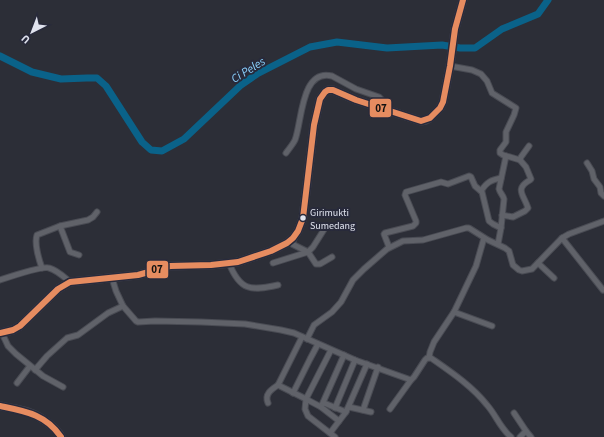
<svg xmlns="http://www.w3.org/2000/svg" width="604" height="437" font-family="'Source Sans 3',sans-serif">
  <style>
    .lines { fill: none; stroke-linecap: round; stroke-linejoin: round }
    .river { stroke: #0a6289; stroke-width: 7 }
    .minor-casing { stroke: #4a4c54; stroke-width: 7 }
    .major-casing { stroke: #4a4c54; stroke-width: 9 }
    .minor { stroke: #606269; stroke-width: 5 }
    .major { stroke: #6d686d; stroke-width: 7 }
    .bus-1-casing { stroke: #282a3b; stroke-width: 9 }
    .bus-1 { stroke: #e68c60; stroke-width: 6 }
    .bus-dot { fill: #e0e3ee; stroke: #282a3b; stroke-width: 1.5 }
    .labels { text-anchor: middle; stroke-width: 4; stroke-linejoin: round; paint-order: stroke }
    .bus-label { font-size: 10px; fill: #e0e3ee; stroke: #282a3b; text-anchor: start }
    .water-label { font-size: 12px; font-style: italic; fill: #8ad2fe; stroke: #282a3b }
    .line-badge { stroke: #282a3b; stroke-width: 1.5 }
    .pale-badge-label { font-size: 11px; text-anchor: middle; font-weight: bold; fill: #111 }
  </style>
  <rect width="100%" height="100%" fill="#2c2e37"/>
  <g class="lines">
    <polyline class="river" points="0,56 32,72 61,79 87,78 97,78 106,86 142,142 151,150 162,151 184,139 241,85 257,74 310,47 337,42 387,48 442,45 460,48 475,48 502,29 538,14 548,0"/>
    <g class="minor-casing">
      <g id="minor">
        <polyline points="450,66 472,70 481,74 487,81 492,93 516,108 514,115 506,132 506,142 500,150 500,153 503,155 520,160"/>
        <path d="M286,153C289,149 293,144 295,140C302,122 301,68 332,76L356,89L379,97L382,100L391,111"/>
        <polyline points="587,163 592,171 594,179 600,187 601,193 604,196"/>
        <path d="M481,191C487,182 491,180 501,178"/>
        <path d="M502,215L513,217L525,211L528,208C524,195 514,189 530,180L531,179L526,167L520,160L521,157L529,146"/>
        <polyline points="60,226 70,252 79,255"/>
        <polyline points="562,238 603,290"/>
        <polyline points="294,239 292,244 308,252 316,264 320,264 332,257"/>
        <path d="M498,244L501,228L504,199C503,195 500,193 499,189L506,156"/>
        <polyline points="389,247 384,234 385,233 413,226 416,223 416,221 405,195 406,192 441,182 448,184 469,176 471,177 475,186 482,192 489,221 493,224 501,228"/>
        <path d="M229,263C240,291 251,291 278,285"/>
        <polyline points="273,263 308,252 313,247 325,228"/>
        <polyline points="538,263 554,278"/>
        <path d="M42,268C39,260 34,243 37,235L60,226L88,220L93,217L97,212"/>
        <path d="M112,278L116,291L123,306L136,321L138,322L155,321L201,322L245,324L281,330L294,333L355,360L411,380L414,377L425,360L427,358H431C451,372 472,386 487,405C496,415 500,428 511,437"/>
        <path d="M0,280C9,277 43,266 49,268C57,270 64,277 70,282"/>
        <polyline points="454,312 492,326"/>
        <polyline points="2,333 8,346 16,354 43,376 63,387"/>
        <polyline points="307,339 314,325 332,312 341,302 353,280 364,269 387,249 403,241 423,240 466,228 469,228 488,240 505,248 509,251 513,265 519,270 522,271 532,269 562,238 569,234 604,221"/>
        <polyline points="331,350 306,399 305,409 308,416 335,437"/>
        <polyline points="429,358 430,352 434,342 454,312 476,266 484,238"/>
        <polyline points="35,370 47,356 67,338 78,335 108,313 123,306"/>
        <polyline points="17,383 30,366"/>
        <polyline points="278,385 306,399 321,407 344,355"/>
        <polyline points="293,393 310,359 318,344"/>
        <path d="M268,403C264,394 272,389 278,385L302,337"/>
        <polyline points="324,403 346,412"/>
        <polyline points="321,407 339,421"/>
        <polyline points="349,407 371,412"/>
        <polyline points="335,408 355,360"/>
        <polyline points="390,409 411,380"/>
        <polyline points="363,410 378,367"/>
        <polyline points="514,413 526,431 531,437"/>
        <polyline points="330,433 346,412 367,364"/>
        <polyline points="520,437 526,431"/>
      </g>
    </g>
    <g class="major-casing">
      <g id="major">
        <polyline points="0,333 13,330 20,326 58,289 70,282 138,275 170,266 211,265 232,263 238,262 271,251 287,243 293,238 298,231 303,218 314,125 320,99 325,92 328,90 333,90 356,100 421,121 426,120 430,118 440,108 443,102 450,66 455,29 463,0"/>
        <path d="M0,406C9,408 19,409 28,412C40,416 55,426 61,437"/>
      </g>
    </g>
    <use href="#minor" class="minor"/>
    <use href="#major" class="major"/>
    <g class="bus-1-casing">
      <g id="bus-1">
        <polyline points="0,333 13,330 20,326 58,289 70,282 138,275 170,266 211,265 238,262 271,251 287,243 293,238 298,231 303,218 314,125 320,99 325,92 328,90 333,90 356,100 421,121 430,118 440,108 443,102 450,66 455,29 463,0"/>
        <path d="M0,406C24,411 46,414 61,437"/>
      </g>
    </g>
    <use href="#bus-1" class="bus-1"/>
  </g>
  <circle class="bus-dot" cx="303" cy="218" r="3.5"/>
  <g class="labels">
    <g class="bus-label">
      <text x="310" y="216">Girimukti<tspan x="310" dy="13">Sumedang</tspan></text>
    </g>
    <g class="water-label">
      <text transform="translate(248 70) rotate(-32)" y="4">Ci Peles</text>
    </g>
  </g>
  <g class="line-badge">
    <rect x="369" y="98" width="23" height="20" rx="4" fill="#e68c60"/>
    <rect x="146" y="260" width="23" height="19" rx="4" fill="#e68c60"/>
  </g>
  <g class="pale-badge-label">
    <text x="381" y="112">07</text>
    <text x="157" y="273">07</text>
  </g>
  <g transform="translate(32 32) rotate(222)" stroke="#282a3b" stroke-width="3" paint-order="stroke">
  <path d="M0-3L7 15L0 10L-7 15Z" fill="#e0e3ee"/>
  <text y="-6" font-size="11" font-weight="bold" text-anchor="middle" fill="#e0e3ee">U</text>
  </g>
</svg>
